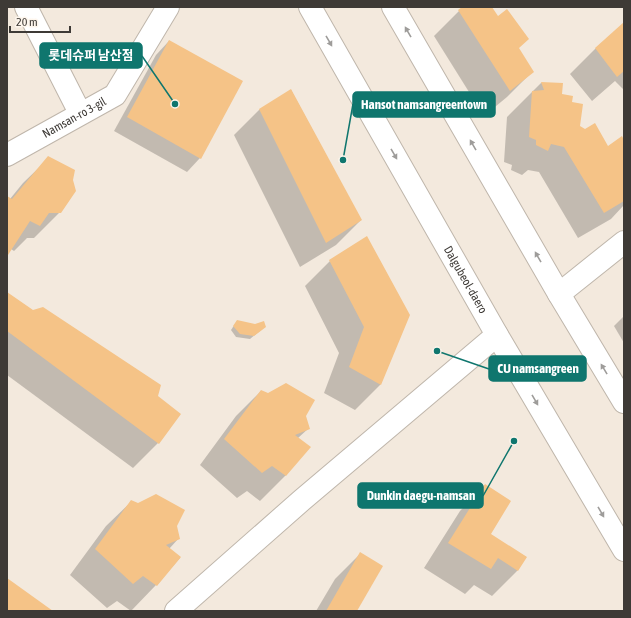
<svg xmlns="http://www.w3.org/2000/svg" width="631" height="618" font-family="'Asap Condensed','Noto Sans KR',sans-serif">
  <style>
    .shadow { fill: #0003 }
    .building { fill: #f5c387 }
    .lines { fill: none; stroke-linecap: round; stroke-linejoin: round }
    .minor-casing { stroke: #bfb6ab; stroke-width: 24 }
    .major-casing { stroke: #bfb6ab; stroke-width: 24 }
    .minor { stroke: #fff; stroke-width: 22 }
    .major { stroke: #fff; stroke-width: 22 }
    .oneway { fill: #9e9c9a }
    .labels { text-anchor: middle; stroke-width: 3; stroke-linejoin: round; paint-order: stroke }
    .street-label { font-size: 12px; fill: #3e3a36; stroke: #fef6ed }
    .leader { fill: none; stroke: #0f766e; stroke-width: 1.5 }
    .callout-dot { fill: #0f766e; stroke: #fef6ed; stroke-width: 1.5 }
    .callout { fill: #0f766e; stroke: #0f766e; stroke-width: 1.5 }
    .callout-label { font-size: 13px; text-anchor: middle; font-weight: bold; fill: #fff }
  </style>
  <rect width="100%" height="100%" fill="#f3e9dd"/>
  <g class="shadow">
    <polygon points="463,7 490,7 532,72 507,97 484,116 434,36"/>
    <polygon points="624,23 624,90 615,81 592,101 570,74 596,48"/>
    <polygon points="169,41 200,158 187,172 114,131 156,55"/>
    <polygon points="541,83 562,84 561,95 571,102 579,127 608,148 624,142 624,205 611,219 578,238 539,172 528,170 522,175 511,170 512,165 504,162 507,117"/>
    <polygon points="291,90 361,220 336,245 300,267 234,135 259,110"/>
    <polygon points="49,158 60,212 34,238 27,238 14,251 11,249 7,255 7,198 10,199 23,183"/>
    <polygon points="330,261 409,315 380,385 355,410 324,393 339,353 305,286"/>
    <polygon points="7,293 157,396 158,443 133,468 7,375"/>
    <polygon points="624,316 624,343 614,326"/>
    <polygon points="237,321 261,330 250,339 236,337 231,330"/>
    <polygon points="261,391 305,416 309,428 298,438 286,475 260,501 247,491 237,498 200,465 236,416"/>
    <polygon points="485,485 489,535 526,557 517,571 492,596 474,585 465,594 424,568 460,511"/>
    <polygon points="132,501 175,526 179,538 169,549 180,558 156,585 131,611 117,601 107,608 70,575 106,526"/>
    <polygon points="360,554 356,611 316,611 335,579"/>
  </g>
  <g class="building">
    <polygon points="462,7 492,7 498,16 507,9 529,39 519,48 534,72 510,91 458,10"/>
    <polygon points="624,22 624,71 617,77 595,48"/>
    <polygon points="169,40 243,81 201,159 127,117"/>
    <polygon points="541,82 563,83 562,94 573,96 572,102 583,104 580,126 585,129 595,123 608,146 622,136 624,140 624,201 604,213 564,147 551,144 548,151 536,145 536,140 529,137 532,91 544,90"/>
    <polygon points="291,89 362,220 326,243 259,109"/>
    <polygon points="48,156 75,170 73,180 76,191 61,213 49,213 40,226 30,221 8,255 7,255 7,196 12,199"/>
    <polygon points="367,236 410,315 381,385 349,367 364,327 329,260"/>
    <polygon points="7,292 33,310 43,307 161,385 158,396 181,414 159,444 7,331"/>
    <polygon points="237,320 255,324 264,321 266,327 254,336 240,334 233,326"/>
    <polygon points="286,383 315,400 306,416 310,429 295,435 311,447 286,476 272,466 262,473 224,439 261,390 268,393"/>
    <polygon points="485,484 511,501 491,534 527,557 518,571 498,558 491,569 448,543"/>
    <polygon points="156,494 185,510 177,526 180,539 166,545 181,557 157,586 143,576 133,584 95,549 131,500 138,503"/>
    <polygon points="360,552 383,566 357,611 326,611"/>
    <polygon points="7,578 53,611 7,611"/>
  </g>
  <g class="lines">
    <g class="minor-casing">
      <g id="minor">
        <polyline points="26,7 80,113"/>
        <path id="s1" d="M7,155L115,95L168,7"/>
        <polyline points="559,294 624,242"/>
        <polyline points="176,611 302,500 497,335"/>
      </g>
    </g>
    <g class="major-casing">
      <g id="major">
        <path id="s2" d="M310,7L497,335L624,550"/>
        <polyline points="393,7 559,294 624,402"/>
      </g>
    </g>
    <use href="#minor" class="minor"/>
    <use href="#major" class="major"/>
  </g>
  <defs><path id="oneway-solid" d="M-6-.8H1V-3.2L6.5 0L1 3.2V.8H-6Z"/></defs>
  <g class="oneway">
    <use href="#oneway-solid" transform="translate(408 32) rotate(-120)"/>
    <use href="#oneway-solid" transform="translate(329 41) rotate(60)"/>
    <use href="#oneway-solid" transform="translate(473 145) rotate(-120)"/>
    <use href="#oneway-solid" transform="translate(394 154) rotate(60)"/>
    <use href="#oneway-solid" transform="translate(538 257) rotate(-120)"/>
    <use href="#oneway-solid" transform="translate(604 369) rotate(-121)"/>
    <use href="#oneway-solid" transform="translate(535 400) rotate(60)"/>
    <use href="#oneway-solid" transform="translate(601 512) rotate(60)"/>
  </g>
  <g class="labels">
    <g class="street-label">
      <text dy="4" stroke="none"><textPath href="#s1" startOffset="77">Namsan-ro 3-gil</textPath></text>
      <text dy="4" stroke="none"><textPath href="#s2" startOffset="314">Dalgubeol-daero</textPath></text>
    </g>
  </g>
  <path class="leader" d="M175 104L142 56M343 160L353 104M437 351L489 369M514 441L483 496"/>
  <g class="callout-dot">
    <circle cx="175" cy="104" r="4"/>
    <circle cx="343" cy="160" r="4"/>
    <circle cx="437" cy="351" r="4"/>
    <circle cx="514" cy="441" r="4"/>
  </g>
  <g class="callout">
    <rect x="40" y="43" width="102" height="25" rx="4"/>
    <rect x="353" y="92" width="142" height="25" rx="4"/>
    <rect x="489" y="356" width="97" height="25" rx="4"/>
    <rect x="358" y="483" width="125" height="25" rx="4"/>
  </g>
  <g class="callout-label">
    <text x="91" y="60">롯데슈퍼 남산점</text>
    <text x="424" y="109">Hansot namsangreentown</text>
    <text x="538" y="373">CU namsangreen</text>
    <text x="421" y="500">Dunkin daegu-namsan</text>
  </g>
  <rect width="631" height="618" fill="none" stroke="#3e3a36" stroke-width="16"/>
  <path d="M10 26v6h60v-6" fill="none" stroke="#3e3a36" stroke-width="2"/>
  <text x="16" y="26" font-size="12" fill="#3e3a36" stroke="#fef6ed" stroke-width="3" paint-order="stroke">20 m</text>
</svg>
